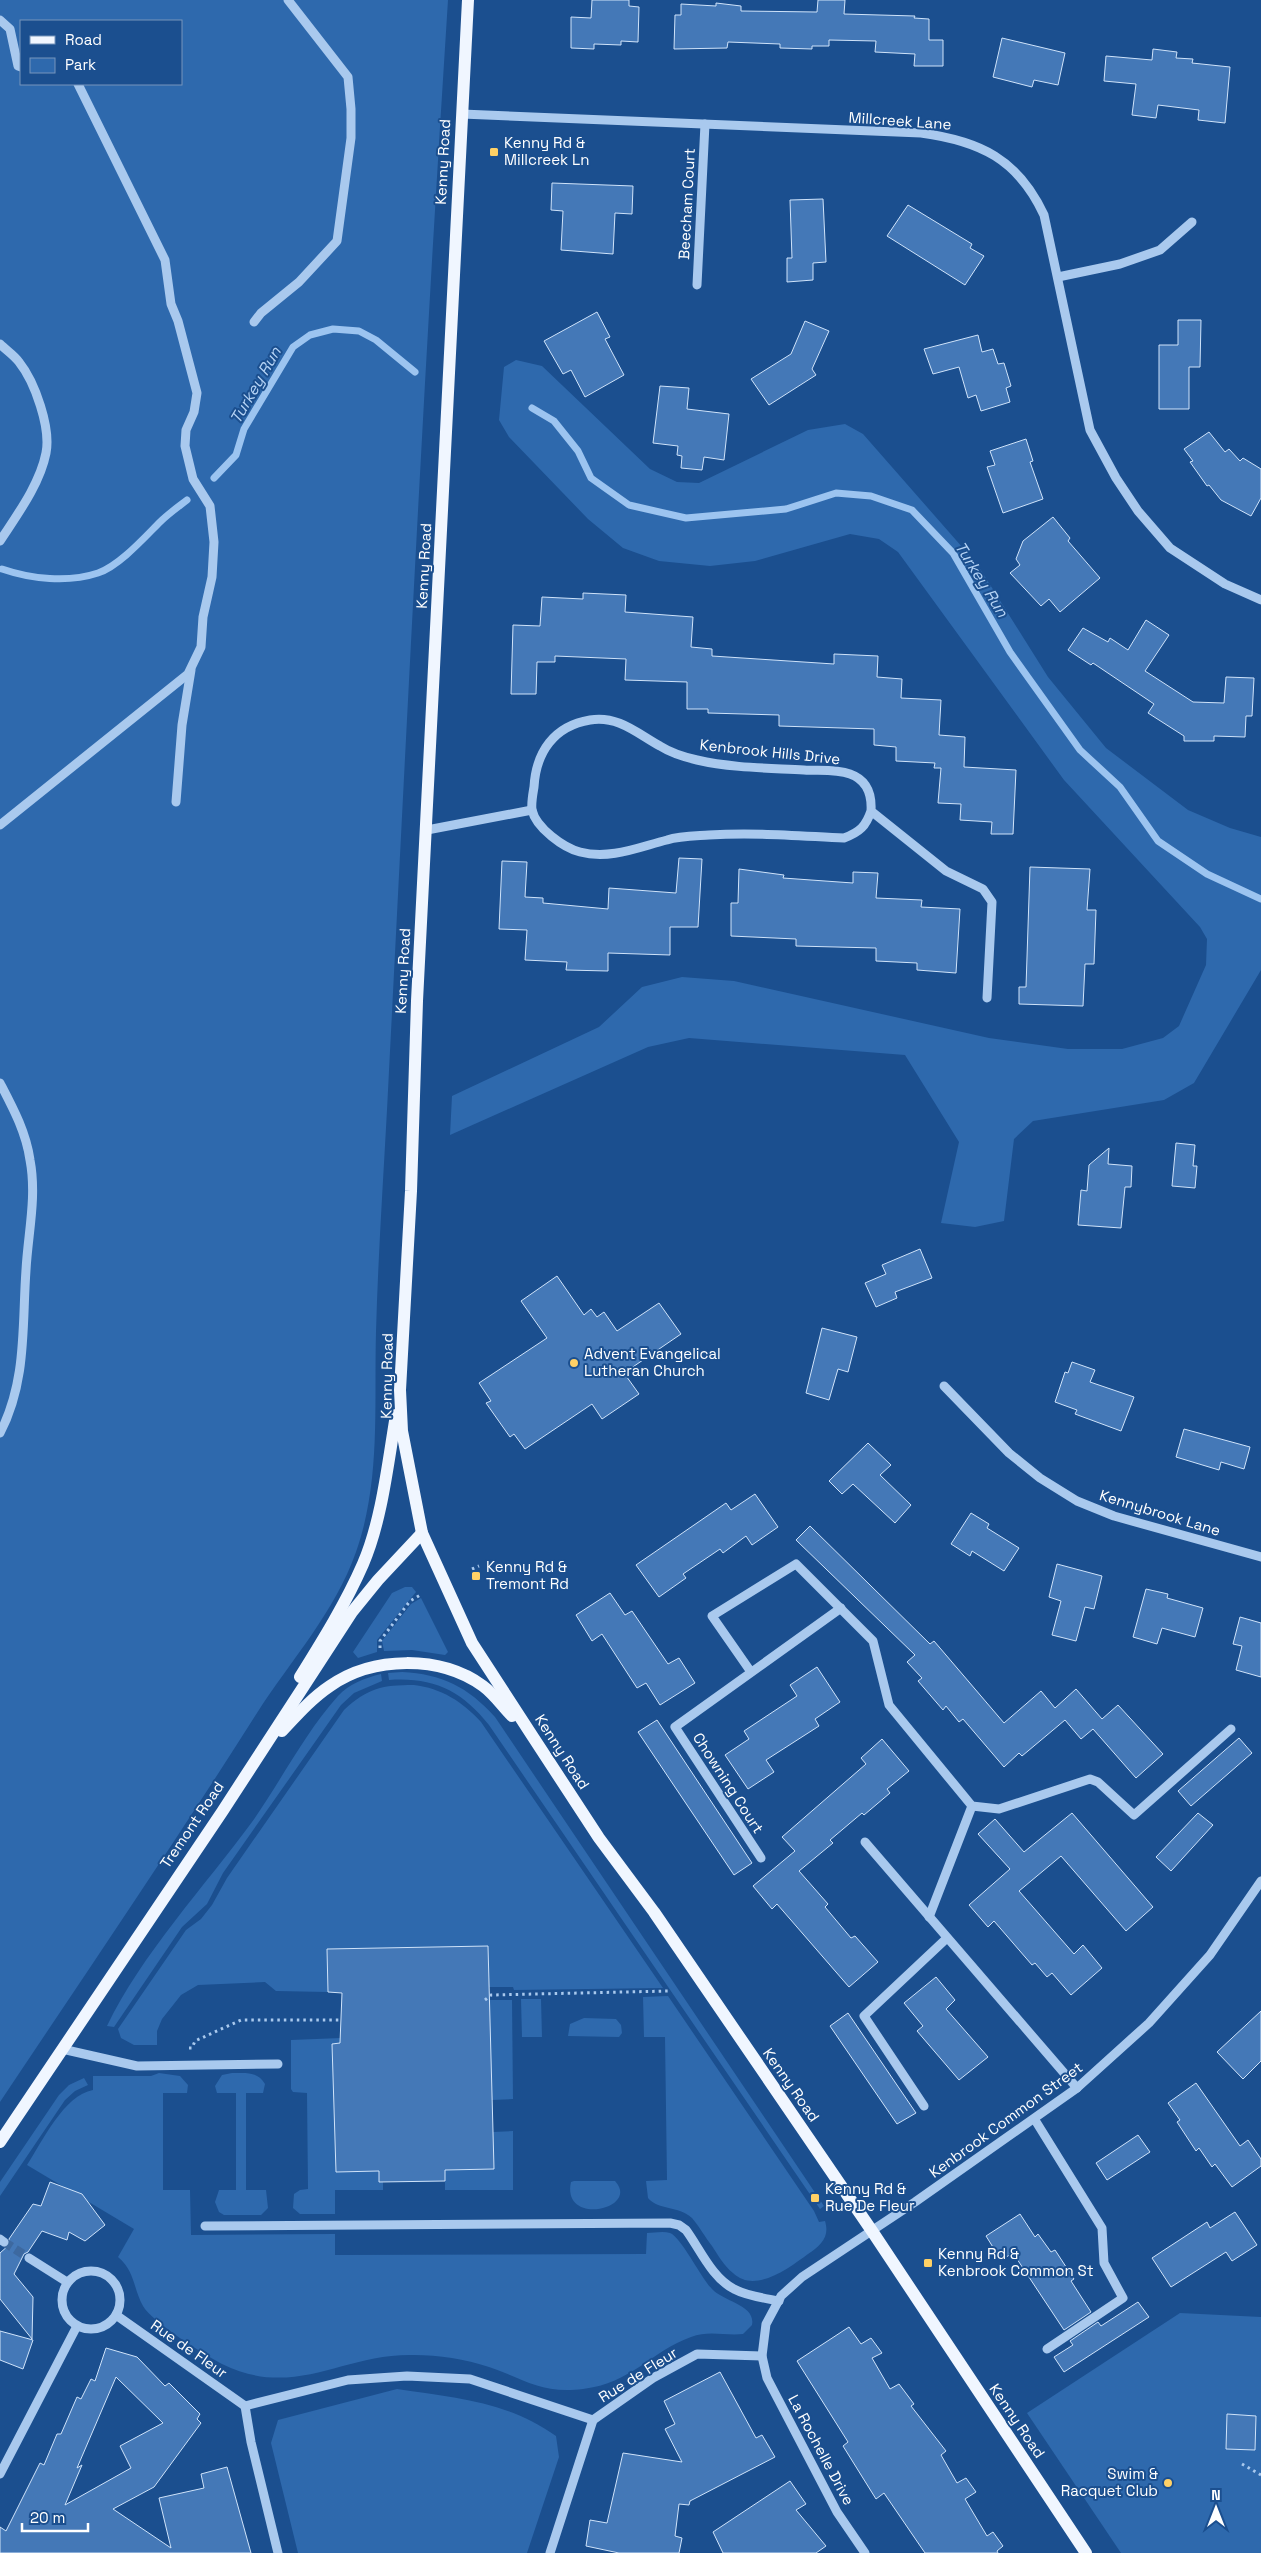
<svg xmlns="http://www.w3.org/2000/svg" width="1261" height="2553" font-family="'Space Grotesk',sans-serif">
  <style>
    .green { fill: #2e69ad; fill-rule: evenodd }
    .lines { fill: none; stroke-linecap: round; stroke-linejoin: round }
    .stream { stroke: #9cc4f0; stroke-width: 7 }
    .building { fill: #4478b7; stroke: #cfe3fa; fill-rule: evenodd }
    .minor-tunnel { stroke: #3d69a0; stroke-width: 9; stroke-dasharray: 9 4.5; stroke-linecap: butt }
    .path { stroke: #a9c9ee; stroke-width: 3; stroke-dasharray: 2.5 4; stroke-linecap: butt }
    .minor { stroke: #a9c9ee; stroke-width: 9 }
    .major { stroke: #f0f6ff; stroke-width: 12 }
    .poi-dot { fill: #ffd166; stroke: #1b4f8f; stroke-width: 2 }
    .labels { text-anchor: middle; stroke-width: 4; stroke-linejoin: round; paint-order: stroke }
    .street-label { font-size: 15px; fill: #fff; stroke: #1b4f8f }
    .poi-label { font-size: 15px; fill: #fff; stroke: #1b4f8f; text-anchor: start }
    .water-label { font-size: 16px; font-style: italic; fill: #b5d3f5; stroke: #1b4f8f }
  </style>
  <rect width="100%" height="100%" fill="#1b4f8f"/>
  <g class="green">
    <path d="M0,0H448C424,370 406,740 387,1110C383,1184 378,1258 376,1332C374,1407 381,1481 356,1552C335,1612 291,1660 257,1713C174,1844 86,1973 0,2102ZM21,21H181V84H21Z"/>
    <polygon points="516,360 542,366 650,469 677,482 699,483 808,430 845,424 863,434 977,564 1048,677 1106,748 1188,810 1230,828 1261,837 1261,970 1194,1083 1164,1100 1033,1121 1014,1139 1004,1221 975,1227 941,1223 959,1142 905,1055 689,1038 648,1047 450,1135 452,1096 599,1027 642,987 682,977 734,981 989,1038 1068,1049 1122,1049 1163,1038 1179,1026 1206,965 1207,939 1200,927 1064,780 898,552 879,539 850,534 755,561 710,566 659,561 623,548 588,519 509,437 499,420 504,367"/>
    <polygon points="405,1587 412,1587 416,1592 377,1640 377,1652 358,1658 353,1652 392,1593"/>
    <polygon points="421,1598 448,1652 445,1655 412,1650 384,1651 382,1641 411,1604"/>
    <path d="M402,1672C442,1674 468,1687 495,1717L824,2206L820,2209L489,1725C461,1690 433,1677 389,1680L388,1673Z"/>
    <path d="M381,1674L382,1681L354,1693L341,1705L223,1873L207,1904L182,1927L114,2027L107,2026C141,1955 205,1886 252,1822C281,1781 304,1734 338,1696C349,1684 365,1678 381,1674Z"/>
    <path d="M414,1685C441,1688 463,1702 481,1722L663,1988L514,1990L513,1987H489L488,1946L327,1949L328,1992L276,1991L265,1982L198,1985L181,1995L162,2019L157,2031V2045H134L121,2038L118,2029L186,1930L201,1919L212,1905L227,1878L344,1710C368,1688 382,1685 414,1685Z"/>
    <path d="M668,1996L814,2211L819,2222L825,2221C830,2237 821,2245 808,2254C789,2268 755,2294 733,2273C724,2266 718,2255 712,2246C705,2237 699,2226 692,2218C678,2205 659,2211 648,2198L646,2181L667,2180L665,2037H644L643,1997Z"/>
    <polygon points="521,1999 541,1999 542,2037 522,2037"/>
    <polygon points="489,2000 512,2000 513,2099 492,2100"/>
    <polygon points="584,2018 616,2019 621,2025 622,2033 619,2037 568,2036 570,2024"/>
    <polygon points="341,2038 341,2043 332,2044 336,2172 379,2171 379,2182 383,2182 383,2190 335,2190 335,2214 300,2214 293,2208 294,2194 300,2190 308,2189 307,2093 293,2092 291,2089 291,2040"/>
    <path d="M159,2073L180,2076L188,2085L187,2093H163V2190H190L191,2235L335,2234V2255L646,2254L647,2233C654,2233 663,2231 670,2233C681,2237 701,2278 712,2289C724,2302 756,2305 752,2325L743,2334C725,2336 709,2330 691,2337C650,2352 632,2383 583,2389C541,2394 525,2379 489,2367C465,2359 439,2355 414,2355C342,2353 296,2400 222,2364C205,2355 152,2322 143,2306C133,2288 135,2271 118,2257L134,2229L27,2165C42,2142 64,2095 93,2090V2076H151Z"/>
    <path d="M232,2073C246,2073 257,2071 265,2084L263,2093H246V2190H266L268,2208L261,2215H224L219,2212L215,2202L219,2190H236V2093H217L215,2086L222,2075Z"/>
    <polygon points="84,2078 88,2085 75,2091 65,2100 0,2196 0,2182 59,2095 69,2085"/>
    <polygon points="513,2131 513,2190 445,2190 445,2170 494,2169 493,2132"/>
    <path d="M574,2181H615C641,2209 561,2227 571,2182Z"/>
    <polygon points="1180,2313 1261,2317 1261,2553 1121,2553 1027,2413"/>
    <path d="M397,2389C456,2398 506,2401 556,2436L559,2457L527,2553H298L271,2443L278,2420Z"/>
  </g>
  <g class="lines">
    <g class="stream">
      <polyline points="532,408 554,421 578,451 591,478 629,505 686,518 786,509 836,493 871,496 912,510 953,553 1010,652 1080,750 1120,787 1158,841 1207,874 1261,899"/>
      <polyline points="214,478 236,455 244,429 293,347 310,335 333,329 359,331 376,340 415,372"/>
      <path d="M2,569C31,579 68,583 98,573C119,566 144,538 160,522C168,514 178,507 187,500"/>
    </g>
  </g>
  <g class="building">
    <polygon points="592,0 629,0 629,6 639,7 638,42 621,41 621,45 594,44 594,49 571,48 571,17 591,18"/>
    <polygon points="818,0 845,0 844,14 915,16 914,18 929,19 929,40 943,40 943,66 914,66 915,54 875,52 876,41 829,40 829,46 812,46 812,49 780,48 780,44 728,42 727,48 674,49 675,15 681,15 681,4 716,6 716,3 741,6 741,11 817,12"/>
    <polygon points="1002,38 1065,53 1058,85 1034,80 1032,87 993,77"/>
    <polygon points="1153,49 1177,52 1176,58 1193,59 1192,63 1230,67 1225,123 1198,120 1199,110 1158,105 1156,118 1132,115 1136,84 1104,81 1106,56 1152,60"/>
    <polygon points="552,183 633,186 632,214 615,213 613,254 561,250 563,211 551,210"/>
    <polygon points="823,199 826,262 813,263 813,280 787,282 787,258 792,258 790,200"/>
    <polygon points="908,205 972,244 970,248 984,256 965,285 887,236"/>
    <polygon points="597,312 610,337 605,339 624,375 585,397 571,370 563,374 544,341"/>
    <polygon points="1178,320 1201,320 1200,367 1189,367 1189,409 1159,409 1159,345 1178,345"/>
    <polygon points="805,321 829,331 812,369 816,375 769,405 751,379 791,354"/>
    <polygon points="978,335 982,352 993,349 998,364 1004,363 1011,386 1006,388 1010,402 981,411 976,395 968,398 959,367 933,374 924,349"/>
    <polygon points="660,386 689,388 687,409 729,414 724,460 704,457 702,470 681,468 682,456 677,455 678,446 653,443"/>
    <polygon points="1209,432 1225,452 1229,449 1240,461 1243,458 1261,469 1261,498 1251,516 1221,500 1209,485 1207,486 1190,462 1193,461 1184,449"/>
    <polygon points="1026,439 1033,461 1030,462 1043,499 1003,513 987,467 995,465 990,451"/>
    <polygon points="1053,517 1070,538 1068,541 1100,578 1060,612 1049,599 1041,606 1010,573 1020,565 1016,559 1023,541"/>
    <polygon points="583,593 626,595 625,612 693,617 691,647 712,649 712,656 834,664 834,654 878,656 877,677 902,679 901,698 941,700 939,735 965,737 964,767 1016,770 1013,834 991,834 992,822 960,820 961,804 938,803 941,768 934,768 935,763 896,761 896,747 874,745 874,729 779,726 779,715 708,713 708,709 687,709 687,682 625,680 626,659 555,656 555,662 537,662 536,694 511,694 513,625 540,626 542,597 583,599"/>
    <polygon points="1146,620 1169,635 1145,671 1193,702 1224,703 1226,677 1254,678 1252,716 1246,716 1245,737 1214,736 1214,741 1184,741 1184,736 1148,713 1154,704 1093,663 1091,665 1068,650 1083,628 1108,642 1110,638 1128,650"/>
    <polygon points="679,858 702,859 698,927 670,927 670,955 608,953 608,971 566,970 567,962 525,960 527,930 499,929 502,861 527,862 525,897 543,898 543,903 608,909 609,888 676,893"/>
    <polygon points="1030,867 1090,869 1087,910 1096,910 1094,964 1085,964 1083,1006 1019,1004 1019,987 1026,987"/>
    <polygon points="739,869 784,875 783,878 853,883 853,872 878,873 876,898 922,900 921,907 960,909 956,973 917,970 917,963 876,961 876,948 796,946 796,939 731,936 731,903 738,903"/>
    <polygon points="1176,1143 1195,1145 1193,1166 1197,1166 1195,1188 1172,1186"/>
    <polygon points="1109,1148 1108,1164 1132,1166 1131,1187 1125,1187 1121,1228 1078,1225 1081,1190 1087,1191 1089,1165"/>
    <polygon points="920,1249 932,1278 895,1292 897,1298 876,1307 865,1283 886,1274 882,1265"/>
    <polygon points="557,1276 584,1315 591,1309 597,1317 604,1312 617,1331 659,1303 681,1334 624,1373 639,1394 602,1419 592,1404 525,1449 514,1434 510,1437 486,1403 491,1401 479,1383 547,1338 521,1301"/>
    <polygon points="822,1328 857,1337 848,1372 838,1369 829,1400 806,1393"/>
    <polygon points="1072,1362 1095,1370 1090,1382 1134,1397 1121,1431 1075,1414 1077,1410 1055,1402 1065,1372 1068,1373"/>
    <polygon points="1184,1429 1250,1447 1244,1469 1221,1462 1219,1470 1176,1457"/>
    <polygon points="868,1443 891,1465 880,1475 911,1505 895,1523 853,1484 842,1494 829,1481"/>
    <polygon points="755,1494 778,1527 752,1545 746,1536 723,1553 720,1549 683,1574 686,1578 659,1597 636,1565 726,1503 731,1510"/>
    <polygon points="971,1513 989,1524 987,1528 1019,1548 1004,1571 972,1551 970,1556 951,1544"/>
    <polygon points="810,1526 930,1644 934,1641 1004,1723 1041,1691 1055,1708 1076,1689 1102,1719 1118,1705 1163,1754 1136,1778 1093,1729 1081,1739 1065,1720 1022,1756 1019,1753 1004,1767 963,1719 959,1722 946,1706 943,1710 918,1681 922,1678 907,1662 915,1655 796,1540"/>
    <polygon points="1057,1564 1102,1576 1094,1609 1085,1607 1076,1641 1052,1635 1061,1601 1049,1597"/>
    <polygon points="1146,1589 1168,1594 1167,1598 1203,1608 1195,1637 1162,1628 1157,1644 1133,1637"/>
    <polygon points="610,1593 625,1615 632,1611 668,1664 679,1658 695,1683 660,1705 646,1683 637,1688 602,1634 592,1641 576,1615"/>
    <polygon points="1240,1617 1261,1623 1261,1677 1236,1670 1242,1646 1233,1644"/>
    <polygon points="817,1667 840,1702 815,1719 819,1726 766,1760 774,1772 748,1789 725,1755 749,1739 744,1731 797,1696 790,1685"/>
    <polygon points="657,1720 752,1863 734,1875 638,1732"/>
    <polygon points="1239,1738 1252,1753 1191,1806 1178,1791"/>
    <polygon points="882,1739 909,1771 887,1789 890,1793 864,1815 862,1813 830,1840 833,1843 799,1871 828,1904 825,1907 851,1938 855,1936 878,1962 849,1987 777,1904 772,1909 753,1886 795,1851 782,1837 866,1764 861,1758"/>
    <polygon points="1072,1813 1153,1907 1126,1931 1061,1856 1019,1891 1074,1954 1083,1945 1102,1968 1071,1995 1052,1973 1047,1977 1035,1963 1032,1965 994,1921 988,1927 969,1905 1010,1869 978,1834 995,1819 1024,1852"/>
    <polygon points="1198,1813 1213,1825 1171,1871 1156,1857"/>
    <polygon points="488,1946 494,2169 445,2170 445,2181 379,2182 379,2171 336,2172 332,2044 340,2043 342,1993 328,1992 327,1949"/>
    <polygon points="936,1977 955,2000 946,2009 988,2057 959,2080 917,2031 923,2026 904,2003"/>
    <polygon points="1261,2011 1261,2061 1243,2079 1217,2052"/>
    <polygon points="848,2013 916,2113 897,2124 830,2026"/>
    <polygon points="1196,2083 1240,2146 1248,2140 1261,2159 1261,2166 1232,2187 1215,2164 1212,2167 1199,2148 1196,2151 1177,2122 1180,2120 1168,2103"/>
    <polygon points="1138,2135 1150,2152 1107,2180 1096,2163"/>
    <polygon points="50,2182 82,2194 105,2225 85,2241 69,2232 67,2240 42,2231 28,2252 24,2254 14,2274 33,2297 32,2339 0,2299 0,2253 9,2245 9,2239 33,2204 41,2206"/>
    <polygon points="1235,2212 1257,2245 1232,2261 1226,2252 1171,2287 1152,2258 1207,2222 1210,2228"/>
    <polygon points="1020,2214 1035,2237 1038,2234 1051,2252 1055,2250 1074,2279 1071,2281 1091,2312 1064,2330 1013,2253 1001,2260 986,2236"/>
    <polygon points="1138,2302 1149,2317 1064,2372 1054,2357 1073,2345 1070,2341 1098,2322 1101,2326"/>
    <polygon points="849,2327 861,2344 871,2338 882,2353 872,2358 890,2389 899,2384 914,2404 911,2406 946,2451 941,2455 957,2483 966,2478 976,2492 965,2499 987,2536 993,2532 1003,2546 997,2551 998,2553 925,2553 884,2493 876,2499 843,2446 848,2442 797,2361"/>
    <polygon points="0,2331 33,2340 23,2369 0,2360"/>
    <path d="M106,2348L137,2357L165,2386L169,2383L200,2414L197,2419L201,2423L154,2487L113,2509L171,2548L159,2498L204,2488L201,2474L227,2467L251,2553H0V2527L6,2531L40,2463L44,2465L57,2434H61L77,2397L81,2399L91,2379L95,2381ZM116,2377L163,2423L120,2446L131,2468L65,2505L82,2465L77,2468Z"/>
    <polygon points="720,2372 756,2438 762,2435 775,2457 690,2501 689,2505 679,2504 675,2536 682,2538 679,2553 619,2553 586,2546 590,2520 607,2523 623,2453 682,2462 665,2429 675,2424 664,2401"/>
    <polygon points="1227,2414 1256,2416 1255,2450 1226,2449"/>
    <polygon points="790,2481 806,2504 796,2510 826,2546 816,2553 723,2553 713,2532"/>
  </g>
  <g class="lines">
    <polyline class="minor-tunnel" points="4,2242 29,2258"/>
    <g class="path">
      <polyline points="472,1569 479,1566"/>
      <polyline points="380,1648 380,1641 410,1601 422,1594"/>
      <polyline points="485,2000 491,1995 669,1991"/>
      <polyline points="189,2048 192,2048 195,2041 241,2020 341,2020"/>
      <polyline points="1242,2464 1261,2475"/>
    </g>
    <g class="minor">
      <polyline points="0,20 10,29 18,66 21,67"/>
      <path d="M462,114L921,133C980,141 1018,159 1044,215L1090,430L1116,478L1138,511L1170,548L1225,584L1261,600"/>
      <polyline points="1058,277 1120,264 1160,250 1192,222"/>
      <polyline points="697,285 705,124"/>
      <polyline points="254,322 261,313 299,282 337,241 351,138 351,109 348,77 288,0"/>
      <path d="M0,344C6,350 14,355 19,362C35,382 51,428 46,453C40,484 17,515 0,541"/>
      <polyline points="176,802 182,725 191,670"/>
      <path d="M871,811C866,826 860,832 844,838C800,836 754,832 709,835C696,836 680,836 667,840C639,847 610,860 580,852C564,848 536,828 532,810C531,803 533,793 534,787C536,752 554,726 590,720C618,715 638,734 660,746C671,753 684,757 697,760C731,768 769,768 804,770C819,771 836,769 850,774C867,780 872,794 871,811L946,871L983,889L992,902L987,998"/>
      <polyline points="0,825 188,674 201,647 203,617 212,577 214,542 210,506 193,479 185,446 186,430 194,412 197,393 178,321 171,304 165,260 78,84"/>
      <polyline points="427,830 532,810"/>
      <path d="M0,1083C13,1108 26,1132 30,1160C37,1197 28,1233 26,1270C22,1326 27,1381 0,1433"/>
      <polyline points="944,1386 1009,1453 1040,1478 1077,1501 1114,1516 1261,1557"/>
      <polyline points="751,1672 712,1616 796,1564 873,1641 889,1705 972,1806 999,1809 1090,1779 1098,1782 1134,1815 1231,1729"/>
      <polyline points="865,1842 1077,2088"/>
      <polyline points="761,1858 675,1727 841,1608"/>
      <polyline points="929,1917 972,1806"/>
      <polyline points="62,2049 137,2066 278,2064"/>
      <polyline points="924,2106 864,2016 947,1938"/>
      <polyline points="1035,2120 1102,2228 1104,2263 1123,2298 1047,2349"/>
      <path d="M205,2226L670,2223L679,2225L686,2230C700,2249 712,2278 734,2289C747,2296 764,2298 779,2301"/>
      <polyline points="0,2239 4,2242"/>
      <polyline points="29,2258 67,2282"/>
      <circle cx="91" cy="2300" r="29"/>
      <polyline points="116,2315 245,2406 348,2380 407,2376 470,2379 593,2420 653,2378 697,2354 762,2356"/>
      <polyline points="245,2406 251,2442 278,2553"/>
      <polyline points="0,2474 77,2326"/>
      <polyline points="550,2553 593,2420"/>
      <polyline points="865,2553 837,2512 767,2378 762,2356 766,2324 781,2296 802,2277 915,2202 1077,2088 1149,2023 1210,1955 1261,1881"/>
    </g>
    <g class="major">
      <polyline points="468,0 417,1001 411,1191 400,1390 402,1431 422,1533 472,1643 533,1737 599,1838 654,1912 872,2231 1086,2553"/>
      <path d="M300,1677C323,1640 346,1603 363,1564C382,1520 388,1462 396,1415"/>
      <path d="M282,1731C297,1715 312,1698 330,1686C373,1656 440,1655 483,1686C494,1694 503,1707 512,1716"/>
      <polyline points="0,2142 222,1812 352,1612 378,1580 422,1533"/>
    </g>
  </g>
  <g class="poi-dot">
    <rect x="489" y="147" width="10" height="10" rx="2.5"/>
    <circle cx="574" cy="1363" r="5"/>
    <rect x="471" y="1571" width="10" height="10" rx="2.5"/>
    <rect x="810" y="2193" width="10" height="10" rx="2.5"/>
    <rect x="923" y="2258" width="10" height="10" rx="2.5"/>
    <circle cx="1168" cy="2483" r="5"/>
  </g>
  <g class="labels">
    <g class="street-label">
      <text transform="translate(900 121) rotate(4)" y="5">Millcreek Lane</text>
      <text transform="translate(443 162) rotate(-87)" y="5">Kenny Road</text>
      <text transform="translate(687 204) rotate(-87)" y="5">Beecham Court</text>
      <text transform="translate(424 566) rotate(-87)" y="5">Kenny Road</text>
      <text transform="translate(770 752) rotate(6)" y="5">Kenbrook Hills Drive</text>
      <text transform="translate(403 971) rotate(-87)" y="5">Kenny Road</text>
      <text transform="translate(387 1376) rotate(-89)" y="5">Kenny Road</text>
      <text transform="translate(1160 1513) rotate(17)" y="5">Kennybrook Lane</text>
      <text transform="translate(562 1752) rotate(57)" y="5">Kenny Road</text>
      <text transform="translate(728 1783) rotate(57)" y="5">Chowning Court</text>
      <text transform="translate(192 1825) rotate(-56)" y="5">Tremont Road</text>
      <text transform="translate(791 2085) rotate(55)" y="5">Kenny Road</text>
      <text transform="translate(1006 2120) rotate(-36)" y="5">Kenbrook Common Street</text>
      <text transform="translate(189 2349) rotate(35)" y="5">Rue de Fleur</text>
      <text transform="translate(638 2375) rotate(-32)" y="5">Rue de Fleur</text>
      <text transform="translate(1017 2421) rotate(56)" y="5">Kenny Road</text>
      <text transform="translate(821 2450) rotate(62)" y="5">La Rochelle Drive</text>
    </g>
    <g class="poi-label">
      <text x="504" y="148">Kenny Rd &amp;<tspan x="504" dy="17">Millcreek Ln</tspan></text>
      <text x="584" y="1359">Advent Evangelical<tspan x="584" dy="17">Lutheran Church</tspan></text>
      <text x="486" y="1572">Kenny Rd &amp;<tspan x="486" dy="17">Tremont Rd</tspan></text>
      <text x="825" y="2194">Kenny Rd &amp;<tspan x="825" dy="17">Rue De Fleur</tspan></text>
      <text x="938" y="2259">Kenny Rd &amp;<tspan x="938" dy="17">Kenbrook Common St</tspan></text>
      <text x="1158" y="2479" text-anchor="end">Swim &amp;<tspan x="1158" dy="17">Racquet Club</tspan></text>
    </g>
    <g class="water-label">
      <text transform="translate(255 385) rotate(-60)" y="6">Turkey Run</text>
      <text transform="translate(982 579) rotate(58)" y="6">Turkey Run</text>
    </g>
  </g>
  <rect x="20" y="20" width="162" height="65" fill="#1b4f8f" stroke="#7695bc"/>
  <rect x="30" y="36" width="25" height="8" fill="#f0f6ff" stroke="#7695bc"/>
  <text x="65" y="45" font-size="15" fill="#ffffff">Road</text>
  <rect x="30" y="58" width="25" height="15" fill="#2e69ad" stroke="#7695bc"/>
  <text x="65" y="70" font-size="15" fill="#ffffff">Park</text>
  <g transform="translate(1216 2508)" stroke="#1b4f8f" stroke-width="4" paint-order="stroke">
  <path d="M0-4L9 19L0 12L-9 19Z" fill="#ffffff"/>
  <text y="-8" font-size="14" font-weight="bold" text-anchor="middle" fill="#ffffff">N</text>
  </g>
  <path d="M22 2523v8h66v-8" fill="none" stroke="#ffffff" stroke-width="2.5"/>
  <text x="30" y="2523" font-size="15" fill="#ffffff" stroke="#1b4f8f" stroke-width="4" paint-order="stroke">20 m</text>
</svg>
